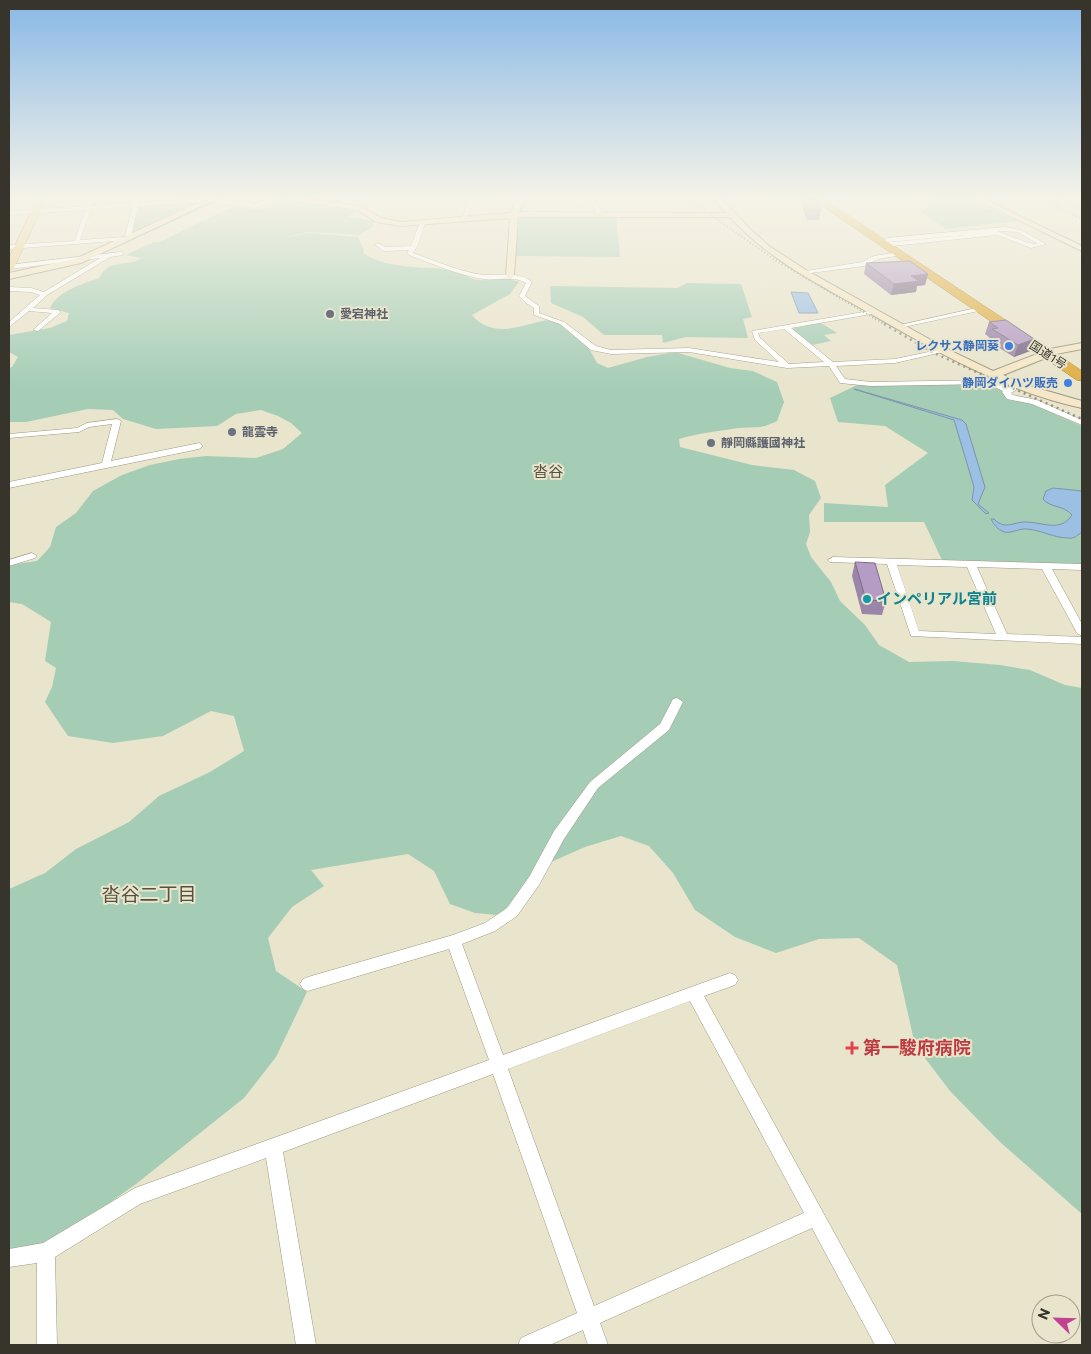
<svg xmlns="http://www.w3.org/2000/svg" width="1091" height="1354" font-family="Commissioner,'Noto Sans JP',sans-serif">
  <style>
    .green { fill: #a5cdb5 }
    .water { fill: #9cbfe4; stroke: #7d95ac }
    .lines { fill: none; stroke-linecap: round; stroke-linejoin: round }
    .stream { stroke: #7d95ac; stroke-width: 2 }
    .street-casing { stroke: #9d9881; stroke-width: 1 }
    .secondary-casing { stroke: #9d9881; stroke-width: 2 }
    .primary-casing { stroke: #a4833b; stroke-width: 1 }
    .highway-casing { stroke: #a4833b; stroke-width: 1 }
    .street { fill: #fff; fill-rule: evenodd }
    .secondary { fill: #f5e7c7; fill-rule: evenodd }
    .primary { fill: #ecce8e; fill-rule: evenodd }
    .highway { fill: #dfae43; fill-rule: evenodd }
    .rail-far1 { stroke: #949180; stroke-width: 2; stroke-dasharray: 1 2.5; stroke-linecap: butt }
    .rail { stroke: #949180; stroke-width: 2.5; stroke-dasharray: 2 4; stroke-linecap: butt }
    .wall { fill: #9b86a9 }
    .shaded-wall { fill: #7e6d8a }
    .building { fill: #b49cc5; stroke: #7e6d8a }
    .worship-dot { fill: #6b7280; stroke: #e9e4cc; stroke-width: 2 }
    .shop-dot { fill: #3f7fe0; stroke: #e9e4cc; stroke-width: 2 }
    .culture-dot { fill: #0f9aa8; stroke: #e9e4cc; stroke-width: 2 }
    .health-dot { fill: #e0444e; stroke: #e9e4cc; stroke-width: 2 }
    .labels { text-anchor: middle; stroke-width: 4; stroke-linejoin: round; paint-order: stroke }
    .far-worship-label { font-size: 12px; font-weight: bold; fill: #5b616d; stroke: #e9e4cc; text-anchor: start }
    .far-shop-label { font-size: 12px; font-weight: bold; fill: #366cbe; stroke: #e9e4cc; text-anchor: end }
    .far-street-label { font-size: 12px; fill: #36342b; stroke: #e9e4cc }
    .far-quarter-label { font-size: 15px; fill: #56513d; stroke: #e9e4cc }
    .culture-label { font-size: 15px; font-weight: bold; fill: #0d838f; stroke: #e9e4cc; text-anchor: start }
    .near-health-label { font-size: 18px; font-weight: bold; fill: #be3a42; stroke: #e9e4cc; text-anchor: start }
    .near-neighbourhood-label { font-size: 19px; fill: #56513d; stroke: #e9e4cc }
  </style>
  <rect width="100%" height="100%" fill="#e9e4cc"/>
  <g class="green">
    <polygon points="936,198 966,198 1017,221 946,229 921,212 928,206 945,203"/>
    <path d="M286,200L354,210L356,212L348,217L376,221L372,224L374,226L359,235L308,232L284,238L309,233L358,237L364,250L363,253C388,270 424,266 452,270C460,272 466,276 473,279C489,283 504,275 519,282L510,294L472,315C495,342 526,322 555,319L586,343L597,363L608,368L647,357L675,352L730,368L753,371L777,382L784,402L777,421C759,430 757,426 739,428C719,431 698,433 679,439L680,447L752,465L794,470L815,481L821,498L809,515L810,532L806,544L811,557L831,582L840,601L865,625L879,645L909,662L953,661L1000,665L1030,670L1065,685L1082,688V1214L1000,1142L950,1091L915,1045L897,965L859,938L819,939L776,953L735,937L695,910L673,873L649,846L621,836L585,847L551,862L515,900L498,915L475,913L450,904L434,871L408,854L311,870L324,886L292,907L268,938L276,971L307,992L276,1057L244,1098L136,1184L53,1243L23,1252L9,1253V889L45,873L76,849L129,822L159,796L210,772L244,751L234,716L211,711L163,736L113,743L68,736L45,702L52,687L56,668L45,661L51,622L22,604L9,602V565L37,561L50,547L56,527L76,513L93,491L122,475L150,465L179,459L206,456L256,458L283,449L302,433L291,423L278,416L261,410L236,414L217,426L156,429L123,419L113,410L88,409L26,422H9V368L12,367L18,357L9,352V335L50,328L67,321L69,313L50,308C59,290 81,285 99,278C109,260 121,266 135,261C140,260 145,256 149,254L140,258L126,255L154,242H159L234,206L255,209L268,208Z"/>
    <polygon points="198,202 135,232 132,231 138,205"/>
    <polygon points="520,215 616,215 620,257 515,256"/>
    <polygon points="687,283 741,284 752,317 743,319 748,338 686,337 663,343 662,335 604,335 583,317 551,303 550,286 678,288"/>
    <polygon points="821,323 837,333 824,335 831,341 812,345 791,329"/>
    <polygon points="857,385 989,385 1082,426 1082,564 942,560 924,522 824,522 824,503 888,507 885,485 928,453 885,426 838,422 830,398"/>
  </g>
  <g class="water">
    <polygon points="791,292 808,293 818,313 799,313"/>
    <polygon points="854,389 962,420 966,424 985,487 978,504 989,513 986,514 972,500 974,487 954,420"/>
    <path d="M1053,488L1082,491V532C1078,535 1074,539 1068,538C1054,538 1041,530 1027,529C1019,528 1011,534 1004,532C997,529 994,525 991,519H994C1005,531 1014,521 1028,522C1044,523 1061,532 1072,515C1064,505 1050,508 1043,499L1046,491Z"/>
  </g>
  <g class="lines">
    <polyline class="stream" points="123,243 221,198"/>
    <g class="street-casing">
      <g id="street">
        <path d="M90,198H95L92,206L133,203L135,198H139L138,203L209,198L256,204L271,198H278L257,208L209,202L138,206L131,237L127,240L9,249V245L75,241L85,210L9,215V211L86,206ZM132,207L125,237L80,240L91,209Z"/>
        <polygon points="471,198 476,198 466,219 461,220"/>
        <polygon points="518,198 592,198 603,214 598,215 590,202 521,200"/>
        <path d="M420,222L425,223L418,245L413,253C433,260 467,275 488,275C503,275 520,272 532,282L525,296L539,306V313L564,322L596,346L611,350L689,348L779,362L755,340L752,331L875,310L878,312L877,313L791,328L833,362L895,359L943,349L947,351L895,363L836,366L845,379L871,382L990,380L1009,387L1016,386V390L1011,393L1013,395L1037,400L1082,420V425L1032,404L1007,399L1002,392L1003,391L989,384L871,386L840,383L829,366L787,368L689,352L611,354L591,350L560,324L534,315V308L526,303L519,296L526,283C513,275 498,281 483,279C458,275 433,264 409,255L407,252L409,250L384,251L375,245L378,243L385,247L411,246ZM784,329L824,362L789,364L760,338L758,333Z"/>
        <path d="M1005,227L1021,230L1046,244L1031,248L997,235L893,246L880,243L887,238ZM997,231L1018,232L1038,244L1028,243ZM986,233L893,242H888H889Z"/>
        <polygon points="121,252 124,254 123,255 110,257 47,295 33,308 58,310 61,312 38,331 33,330 52,313 29,311 9,327 9,322 40,295 31,292 9,291 9,287 31,288 44,292 100,258 9,269 9,265"/>
        <polygon points="900,252 902,253 902,255 878,259 864,266 803,274 800,272 862,262 874,256"/>
        <polygon points="981,307 984,309 983,310 899,328 896,326"/>
        <polygon points="117,419 121,421 111,461 199,443 203,446 199,449 9,488 9,482 102,463 112,424 89,427 79,432 9,438 9,434 77,428 87,423"/>
        <polygon points="32,553 37,556 35,558 9,566 9,560"/>
        <path d="M833,557L1082,564V570L1052,569L1082,624V636L1077,633L1042,569L977,567L1007,634L1082,637V644L911,636L887,564L830,562L828,560ZM897,565L967,567L996,634L919,631Z"/>
        <path d="M677,698L683,702L669,730L598,788L564,839L539,885L517,916L495,931L462,944L503,1055L730,973L735,975L738,980L735,985L704,996L896,1345H875L812,1228L600,1323L608,1345H588L583,1330L550,1345H518L521,1338L577,1313L493,1074L283,1152L316,1345H296L266,1158L140,1204L55,1257L57,1345H37V1263L9,1267V1249L43,1243L135,1188L489,1060L449,949L308,991L303,989L300,984L303,979L308,977L453,935L485,923L507,908L529,877L554,831L590,782L660,724L673,699ZM690,1001L804,1213L594,1306L508,1069Z"/>
      </g>
    </g>
    <g class="secondary-casing">
      <g id="secondary">
        <polygon points="209,198 218,198 81,263 9,279 9,273 75,259"/>
        <path d="M284,198H302L360,206L381,218L401,222L511,213L517,198H525L519,212L726,213L713,198H721L750,229L769,246L806,270L947,349L993,371L1050,349L1082,343V349L1056,354L1003,375L1023,384L1082,401V408C1003,391 934,350 864,310C816,283 768,259 730,217H518L514,276L510,279L506,276L510,218L401,226L376,222L358,210L288,200Z"/>
        <polygon points="973,198 982,198 1082,246 1082,251"/>
      </g>
    </g>
    <g class="primary-casing">
      <polygon id="primary" points="38,198 46,198 14,268 9,271 9,258"/>
    </g>
    <g class="highway-casing">
      <polygon id="highway" points="811,198 822,198 1082,371 1082,381 1077,380"/>
    </g>
    <use href="#street" class="street"/>
    <use href="#secondary" class="secondary"/>
    <use href="#primary" class="primary"/>
    <use href="#highway" class="highway"/>
    <g class="rail-far1">
      <polyline points="687,198 775,260 886,325"/>
      <polyline points="1038,198 1082,219"/>
      <polyline points="1058,198 1082,209"/>
      <polyline points="1078,198 1082,200"/>
    </g>
    <polyline class="rail" points="884,324 934,353 1082,419"/>
  </g>
  <g class="wall">
    <polygon points="804,198 821,210 819,220 807,220 802,207"/>
    <polygon points="866,263 928,274 925,285 917,286 916,292 891,295 864,274"/>
    <polygon points="989,322 1034,339 1030,351 1014,357 988,341 989,337 985,334"/>
    <polygon points="855,562 886,601 882,615 862,614 852,576"/>
  </g>
  <g class="shaded-wall">
    <polygon points="928,274 925,285 917,286 916,292 891,295 894,284 911,276"/>
    <polygon points="1034,339 1030,351 1014,357 1018,345"/>
  </g>
  <g class="building">
    <polygon points="804,198 816,198 821,210 809,210"/>
    <polygon points="910,261 928,274 911,276 919,281 894,284 866,263"/>
    <polygon points="1006,320 1034,339 1018,345 992,329 998,328 989,322"/>
    <polygon points="855,562 875,563 886,601 866,600"/>
  </g>
  <linearGradient id="sky" x2="0" y2="1"><stop stop-color="#89b8e6"/><stop offset="0.51" stop-color="#f5f3e8"/><stop offset="1" stop-color="#f5f3e8" stop-opacity="0"/></linearGradient>
  <rect width="1091" height="387" fill="url(#sky)"/>
  <g class="worship-dot">
    <circle cx="330" cy="314" r="5"/>
    <circle cx="232" cy="432" r="5"/>
    <circle cx="711" cy="443" r="5"/>
  </g>
  <g class="shop-dot">
    <circle cx="1009" cy="346" r="5"/>
    <circle cx="1068" cy="383" r="5"/>
  </g>
  <circle class="culture-dot" cx="867" cy="599" r="5"/>
  <path class="health-dot" d="M849.5 1040.5h5v5h5v5h-5v5h-5v-5h-5v-5h5z"/>
  <g class="labels">
    <g class="far-worship-label">
      <text x="340" y="318">愛宕神社</text>
      <text x="242" y="436">龍雲寺</text>
      <text x="721" y="447">靜岡縣護國神社</text>
    </g>
    <g class="far-shop-label">
      <text x="999" y="350">レクサス静岡葵</text>
      <text x="1058" y="387">静岡ダイハツ販売</text>
    </g>
    <g class="far-street-label">
      <text transform="translate(1048 355) rotate(33)" y="4">国道1号</text>
    </g>
    <g class="far-quarter-label">
      <text x="548" y="477">沓谷</text>
    </g>
    <g class="culture-label">
      <text x="877" y="604">インペリアル宮前</text>
    </g>
    <g class="near-health-label">
      <text x="863" y="1054">第一駿府病院</text>
    </g>
    <g class="near-neighbourhood-label">
      <text x="149" y="901">沓谷二丁目</text>
    </g>
  </g>
  <rect width="1091" height="1354" fill="none" stroke="#36342b" stroke-width="20"/>
  <g transform="translate(1056 1319) rotate(293)"><circle r="24" fill="#e9e4cc" stroke="#a19e8c"/>
  <path d="M0-4L9 19L0 12L-9 19Z" fill="#c04291"/>
  <text y="-8" font-size="14" font-weight="bold" text-anchor="middle" fill="#36342b">N</text>
  </g>
</svg>
